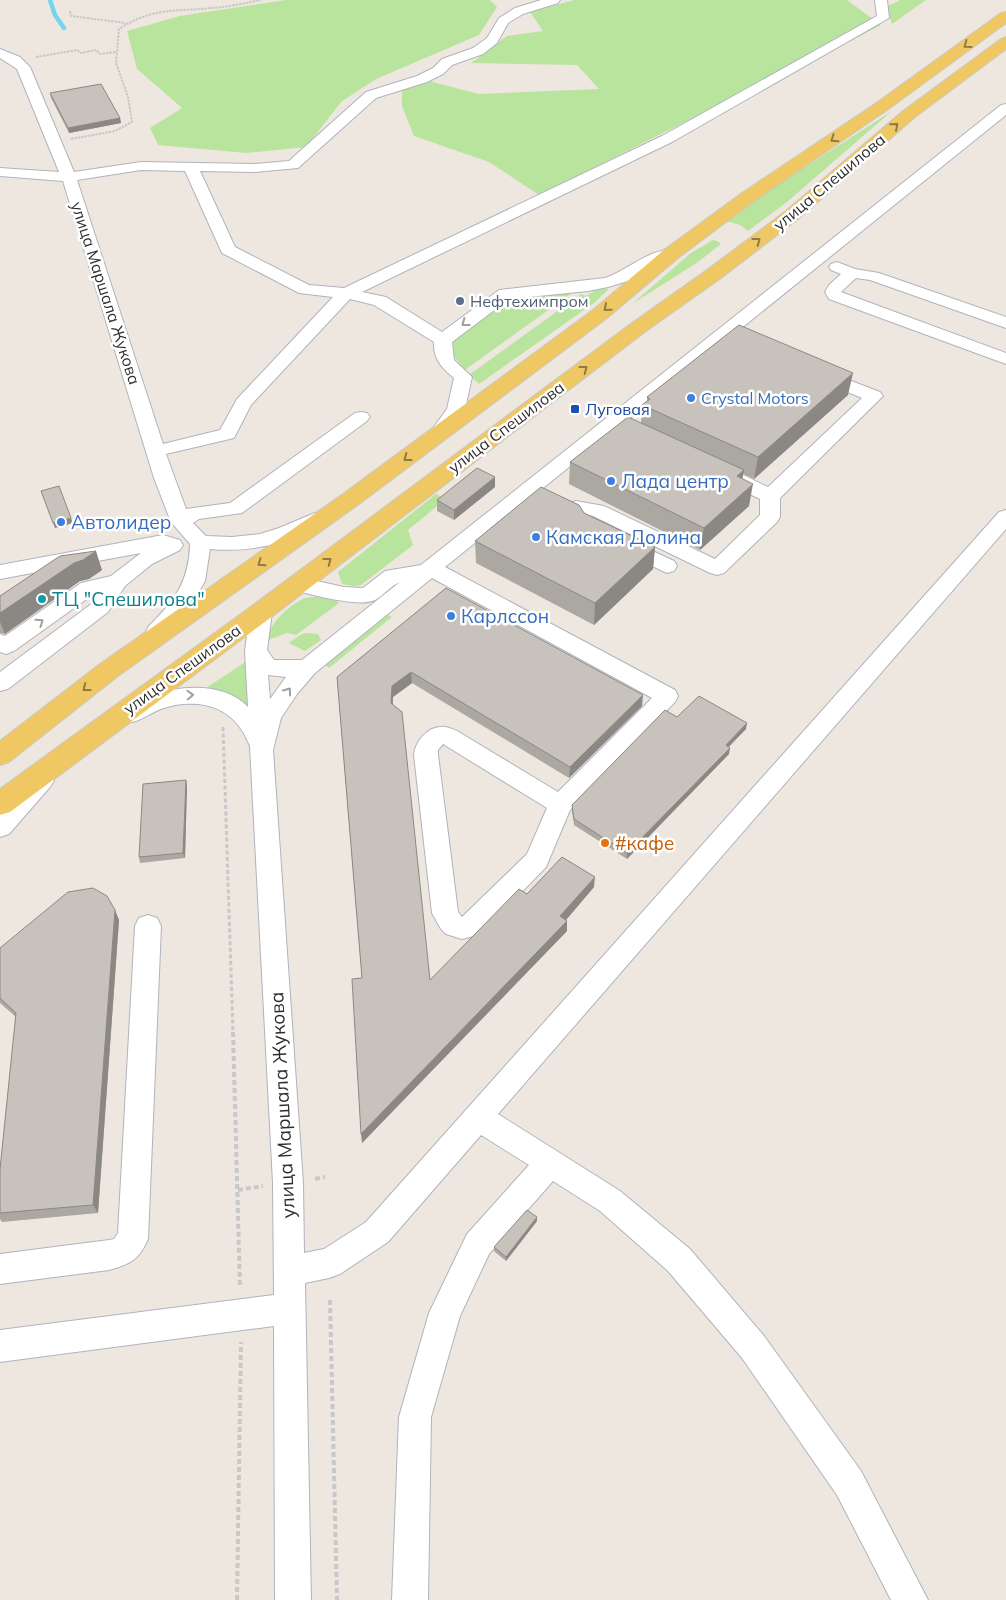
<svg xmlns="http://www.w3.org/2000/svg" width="1006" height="1600" font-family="Mulish,sans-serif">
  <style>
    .green { fill: #b9e49d }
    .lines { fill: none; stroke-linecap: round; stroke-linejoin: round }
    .stream { stroke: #75d4ee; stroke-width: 4.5 }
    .minor-casing { stroke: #b0b3bd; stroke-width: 2 }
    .major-casing { stroke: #c8c8c8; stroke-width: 2 }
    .path-far2 { stroke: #c8c8c8; stroke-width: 2; stroke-dasharray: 2.5 1; stroke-linecap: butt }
    .path-far1 { stroke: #c8c8c8; stroke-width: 3; stroke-dasharray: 4 2.5; stroke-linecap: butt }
    .path { stroke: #c8c8c8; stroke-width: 4; stroke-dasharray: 5 3; stroke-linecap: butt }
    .minor { fill: #fff; fill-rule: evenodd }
    .major { fill: #f0c863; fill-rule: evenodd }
    .wall { fill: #aba7a1 }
    .shaded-wall { fill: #8b8883 }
    .building { fill: #c7c2bb; stroke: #8b8883 }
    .oneway { stroke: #8e7a48 }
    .oneway2 { stroke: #a0a0a0 }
    .service-dot { fill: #5c6f8a; stroke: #fff; stroke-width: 2 }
    .shop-dot { fill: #3f7fe0; stroke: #fff; stroke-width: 2 }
    .transit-dot { fill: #1a4fb4; stroke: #fff; stroke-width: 2 }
    .culture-dot { fill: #0f9aa8; stroke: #fff; stroke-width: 2 }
    .food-dot { fill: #e8710a; stroke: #fff; stroke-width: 2 }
    .labels { text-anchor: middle; stroke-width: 5; stroke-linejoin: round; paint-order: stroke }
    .far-street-label { font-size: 16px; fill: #2d2d2d; stroke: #fff }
    .far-service-label { font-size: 16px; fill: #4e5e75; stroke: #fff; text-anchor: start }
    .far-shop-label { font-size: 16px; fill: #366cbe; stroke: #fff; text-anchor: start }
    .far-transit-label { font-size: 16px; fill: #164399; stroke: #fff; text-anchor: start }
    .shop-label { font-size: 19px; fill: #366cbe; stroke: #fff; text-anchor: start }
    .culture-label { font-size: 19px; fill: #0d838f; stroke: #fff; text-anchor: start }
    .food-label { font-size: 19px; fill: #c56008; stroke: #fff; text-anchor: start }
    .street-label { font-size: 19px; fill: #2d2d2d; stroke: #fff }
  </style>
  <rect width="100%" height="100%" fill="#eee7e0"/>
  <g class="green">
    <polygon points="286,0 490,0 497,7 479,35 376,79 341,102 306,147 246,153 158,145 150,128 182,108 137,69 127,31 180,16"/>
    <polygon points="574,0 847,0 881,25 748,95 701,114 539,195 489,162 414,136 402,106 402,88 425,80 479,94 599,89 577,65 471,63 507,36 543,31 530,12"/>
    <polygon points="900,0 926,0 892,24 886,7"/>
    <polygon points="892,111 787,202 748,231 740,225 726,221 760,196"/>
    <polygon points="713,240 717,241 721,244 698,262 632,304 691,253"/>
    <polygon points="599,288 609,289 594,303 479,384 469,375 581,294 586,296"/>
    <path d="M576,290L465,370C456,359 449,354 453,340L514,296Z"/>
    <polygon points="436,494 446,499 408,530 413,545 361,585 354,586 342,584 338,572"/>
    <path d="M317,597L334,599L339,603L296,635L287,633L266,641C268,626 287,607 301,600C305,597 312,597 317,597Z"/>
    <polygon points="385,613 392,617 329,668 323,663"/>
    <polygon points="305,633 318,634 321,640 305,651 289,643 300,635"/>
    <polygon points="247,661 252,710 237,698 206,688"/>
  </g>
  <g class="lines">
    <polyline class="stream" points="50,0 55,15 64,28"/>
    <g class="minor-casing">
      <g id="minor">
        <path d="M541,0H560L558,3L523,14L508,23L497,43L483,54L452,65L443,74L427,82L376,98L298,168L255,172L200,171L235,247L309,285L344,288L662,136L877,16L875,0H887L889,18L672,142L362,292L386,297L442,332L499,290L605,278C627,271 653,245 677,251L679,254L677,257L650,266L631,280L608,287L588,291L509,299L452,342L454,360L472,377L465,409L444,439L437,441L430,439L428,435L447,409L454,378C442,368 433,359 434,342L374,305L350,299L251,405L234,438L166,454L186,509L230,503L355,413L361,412L367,413L370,417L367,421L242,513L199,519L193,523L206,536L232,537L260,534L279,528L315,513L322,514L325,519C320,526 310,530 302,534C273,547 242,552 210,549L205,581L190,607L165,636L157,638L149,636L146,631L149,626C175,600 189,582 190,544L171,522L154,478L63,181L0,176V168L59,172L17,69L0,58V49L20,57L30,67L74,172L141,162L255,164L289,161L366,92L417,76L433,68L442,59L473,48L487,38L499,18L515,8ZM141,170L185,171L222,253L299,293L333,297L237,399L220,430L163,444L77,180Z"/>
        <path d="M1006,104V115L445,567L675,690L678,696L675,702L570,810L546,867L481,934L462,939L446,934L441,929L432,913L414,755C415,742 427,727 441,727C446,726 452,729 457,731L558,792L652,698L432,578L315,673L297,694L281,718L273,750L303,1183L304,1253L324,1249L366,1222L999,512L1006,510V529L498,1114L620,1191L690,1249L764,1336L861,1471L928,1600H891L837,1495L742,1358L668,1271L600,1211L553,1181L489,1254L460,1316L431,1417L428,1600H392L399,1417L429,1313L467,1234L529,1165L481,1135L388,1242L340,1274L329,1278L305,1283L311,1600H275L274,1326L0,1362V1330L274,1295L273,1183L250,746C247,740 245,734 241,729C223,702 189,699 161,709C151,713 143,719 133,722L125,720L122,714C127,704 140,699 151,696C181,685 224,682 248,707L245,651L250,612L254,607L261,605L268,607L272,612L267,650L274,660H302L400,582C390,586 384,595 375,600C359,608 308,594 291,589L288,584L291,579L298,577L344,587L363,588L385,571L421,565L1001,105ZM268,675L286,677L270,699ZM443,744L547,808L527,854L462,917L458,912L438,755V750Z"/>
        <polygon points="837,262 855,269 879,273 1006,317 1006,328 870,280 856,278 841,292 1006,353 1006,364 829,299 825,292 829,285 841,274 831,270 829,267 831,264"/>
        <path d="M820,369L880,392L883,396L780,498V517L777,522L724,573L717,575L710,573L593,516L569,511L566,507L569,503L576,501L604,506L715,559L760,515V499L716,478L713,474L716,470C732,466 753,481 768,487L862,398L814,378L811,374L814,370Z"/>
        <polygon points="163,535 180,540 183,545 180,550 152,564 125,586 108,612 8,689 0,691 0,672 94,602 100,592 95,593 14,651 6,654 0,652 0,634 5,636 81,583 111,576 141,553 0,579 0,565"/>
        <polygon points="625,538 674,561 677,566 674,571 667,573 618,550 615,545 618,540"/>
        <polygon points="42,772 50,775 54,781 50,787 9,834 0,837 0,811 34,775"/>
        <path d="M148,915L157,918L161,926L148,1239C139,1260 130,1264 109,1270L0,1284V1254L109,1240L114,1239L118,1233L135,926L139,918Z"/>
      </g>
    </g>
    <g class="major-casing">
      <g id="major">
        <polygon points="1006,12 1006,23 887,110 754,201 678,258 607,318 359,504 118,676 9,762 0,765 0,741 100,664 343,494 593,310 664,250 742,193 875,104 1001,13"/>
        <polygon points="1006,37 1006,49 915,117 798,219 721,278 646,331 270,618 10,812 0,815 0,789 252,606 632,323 707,270 786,211 903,111 1001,39"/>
      </g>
    </g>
    <g class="path-far2">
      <polyline points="70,11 71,16 126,23"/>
      <polyline points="36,57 77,50 81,53 96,50 100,54 116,52"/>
      <path d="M71,139L115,131L132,122L128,97L116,63L119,29C153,7 174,12 211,8C228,7 245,3 261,0"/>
    </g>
    <polyline class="path-far1" points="223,727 233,1033"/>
    <g class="path">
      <polyline points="233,1032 240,1288"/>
      <polyline points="315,1179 325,1177"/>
      <polyline points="238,1190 263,1186"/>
      <polyline points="330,1300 337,1600"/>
      <polyline points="237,1600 241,1342"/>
    </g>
    <use href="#minor" class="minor"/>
    <use href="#major" class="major"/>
  </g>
  <g class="wall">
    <polygon points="50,93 120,118 121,123 69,133 51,98"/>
    <polygon points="848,395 754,479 743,474 742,479 749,506 700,550 569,484 570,462 641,423 642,405 647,401 647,397"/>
    <polygon points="495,487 454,520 437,511 437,500"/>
    <polygon points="584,513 655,547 653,569 594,625 476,563 475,541"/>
    <polygon points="102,570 89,579 80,581 5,634 0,633 0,596"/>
    <polygon points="446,588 642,706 569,778 412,683 393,697 393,705 430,980 527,894 594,887 566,920 567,921 567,931 362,1143 362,978 337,677"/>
    <polygon points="677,717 746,729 729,747 729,754 627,859 574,825 572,811 572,805"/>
    <polygon points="186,780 187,786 185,858 140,863 139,857"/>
    <polygon points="115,910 119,920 98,1213 2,1222 0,1219 0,1169 16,1017 0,1003 0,948"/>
    <polygon points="537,1221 506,1261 494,1251 494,1247"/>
  </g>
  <g class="shaded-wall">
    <polygon points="120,118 121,123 69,133 68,128"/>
    <polygon points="853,373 848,395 754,479 758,457"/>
    <polygon points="744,470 740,492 737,476"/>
    <polygon points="495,477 495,487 454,520 454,510"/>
    <polygon points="753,484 749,506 700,550 704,528"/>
    <polygon points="71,518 73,523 55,528 53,523"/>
    <polygon points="655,547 653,569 594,625 595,603"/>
    <polygon points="96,551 102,570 89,579 80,581 5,634 0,622 0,613 74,563"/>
    <polygon points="411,672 412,683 393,697 392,715 391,703 392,686"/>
    <polygon points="643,695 642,706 569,778 570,767"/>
    <polygon points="747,723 746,729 724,751 726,745"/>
    <polygon points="730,748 729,754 627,859 627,853"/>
    <polygon points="186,780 187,786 185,858 183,853"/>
    <polygon points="595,877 594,887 560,927 560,916"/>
    <polygon points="115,910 119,920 98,1213 93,1205"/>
    <polygon points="567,921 567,931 362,1143 361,1134"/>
    <polygon points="537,1217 537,1221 506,1261 506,1257"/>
  </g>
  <g class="building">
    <polygon points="101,84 120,118 68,128 50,93"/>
    <polygon points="739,325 853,373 758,457 642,405 650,399 647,397"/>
    <polygon points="628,417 744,470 737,476 753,484 704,528 570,462"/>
    <polygon points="477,468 495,477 454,510 437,500"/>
    <polygon points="59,486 71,518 53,523 41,491"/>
    <polygon points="541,487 579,505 584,513 655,547 595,603 475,541"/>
    <polygon points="96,551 83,560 74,563 0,613 0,596 60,556"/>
    <polygon points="446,588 643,695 570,767 411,672 392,686 391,703 402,712 430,980 519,889 527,894 562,857 595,877 560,916 567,921 361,1134 352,979 362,978 337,677"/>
    <polygon points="699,696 747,723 726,745 730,748 627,853 574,819 572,805 665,710 677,717"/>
    <polygon points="186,780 183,853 139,857 143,784"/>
    <polygon points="93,888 107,896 115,910 93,1205 0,1213 0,1169 16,1013 0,998 0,948 68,892"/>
    <polygon points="527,1210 537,1217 506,1257 494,1247"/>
  </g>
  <defs><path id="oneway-chevron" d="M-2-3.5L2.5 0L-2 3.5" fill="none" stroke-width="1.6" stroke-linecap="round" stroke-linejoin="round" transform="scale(1.25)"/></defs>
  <g class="oneway">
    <use href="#oneway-chevron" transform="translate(967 45) rotate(144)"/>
    <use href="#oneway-chevron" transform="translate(895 126) rotate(-41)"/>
    <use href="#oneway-chevron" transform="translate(834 139) rotate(146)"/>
    <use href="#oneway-chevron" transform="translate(757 241) rotate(-37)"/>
    <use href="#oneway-chevron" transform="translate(607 308) rotate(139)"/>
    <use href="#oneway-chevron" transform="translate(584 369) rotate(-37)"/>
    <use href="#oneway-chevron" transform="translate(407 458) rotate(143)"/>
    <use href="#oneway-chevron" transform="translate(328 561) rotate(-37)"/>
    <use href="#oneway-chevron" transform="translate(261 563) rotate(145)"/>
    <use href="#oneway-chevron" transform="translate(86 688) rotate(142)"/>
  </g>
  <g class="oneway2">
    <use href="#oneway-chevron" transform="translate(465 323) rotate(143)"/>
    <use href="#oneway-chevron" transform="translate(40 622) rotate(-35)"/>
    <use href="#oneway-chevron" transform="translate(288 691) rotate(-54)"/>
    <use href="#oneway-chevron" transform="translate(190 695) rotate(-2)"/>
  </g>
  <circle class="service-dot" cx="460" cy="301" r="5"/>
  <g class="shop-dot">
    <circle cx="691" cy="398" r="5"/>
    <circle cx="611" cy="481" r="5"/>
    <circle cx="61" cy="522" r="5"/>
    <circle cx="536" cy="537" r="5"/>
    <circle cx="451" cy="616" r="5"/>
  </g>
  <rect class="transit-dot" x="570" y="404" width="10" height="10" rx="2.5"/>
  <circle class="culture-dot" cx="42" cy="599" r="5"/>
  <circle class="food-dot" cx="605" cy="843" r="5"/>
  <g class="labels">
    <g class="far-street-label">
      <text transform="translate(829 182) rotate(-40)" y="6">улица Спешилова</text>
      <text transform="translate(106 293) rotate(72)" y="6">улица Маршала Жукова</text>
      <text transform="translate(506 427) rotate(-37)" y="6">улица Спешилова</text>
      <text transform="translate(182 669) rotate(-36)" y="6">улица Спешилова</text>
    </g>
    <g class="far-service-label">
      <text x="470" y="307">Нефтехимпром</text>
    </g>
    <g class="far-shop-label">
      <text x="701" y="404">Crystal Motors</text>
    </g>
    <g class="far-transit-label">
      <text x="585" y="415">Луговая</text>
    </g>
    <g class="shop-label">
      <text x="621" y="488">Лада центр</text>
      <text x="71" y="529">Автолидер</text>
      <text x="546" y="544">Камская Долина</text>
      <text x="461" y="623">Карлссон</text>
    </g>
    <g class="culture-label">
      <text x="52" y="606">ТЦ "Спешилова"</text>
    </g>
    <g class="food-label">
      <text x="615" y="850">#кафе</text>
    </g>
    <g class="street-label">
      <text transform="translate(282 1105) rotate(-93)" y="7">улица Маршала Жукова</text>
    </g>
  </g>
</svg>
